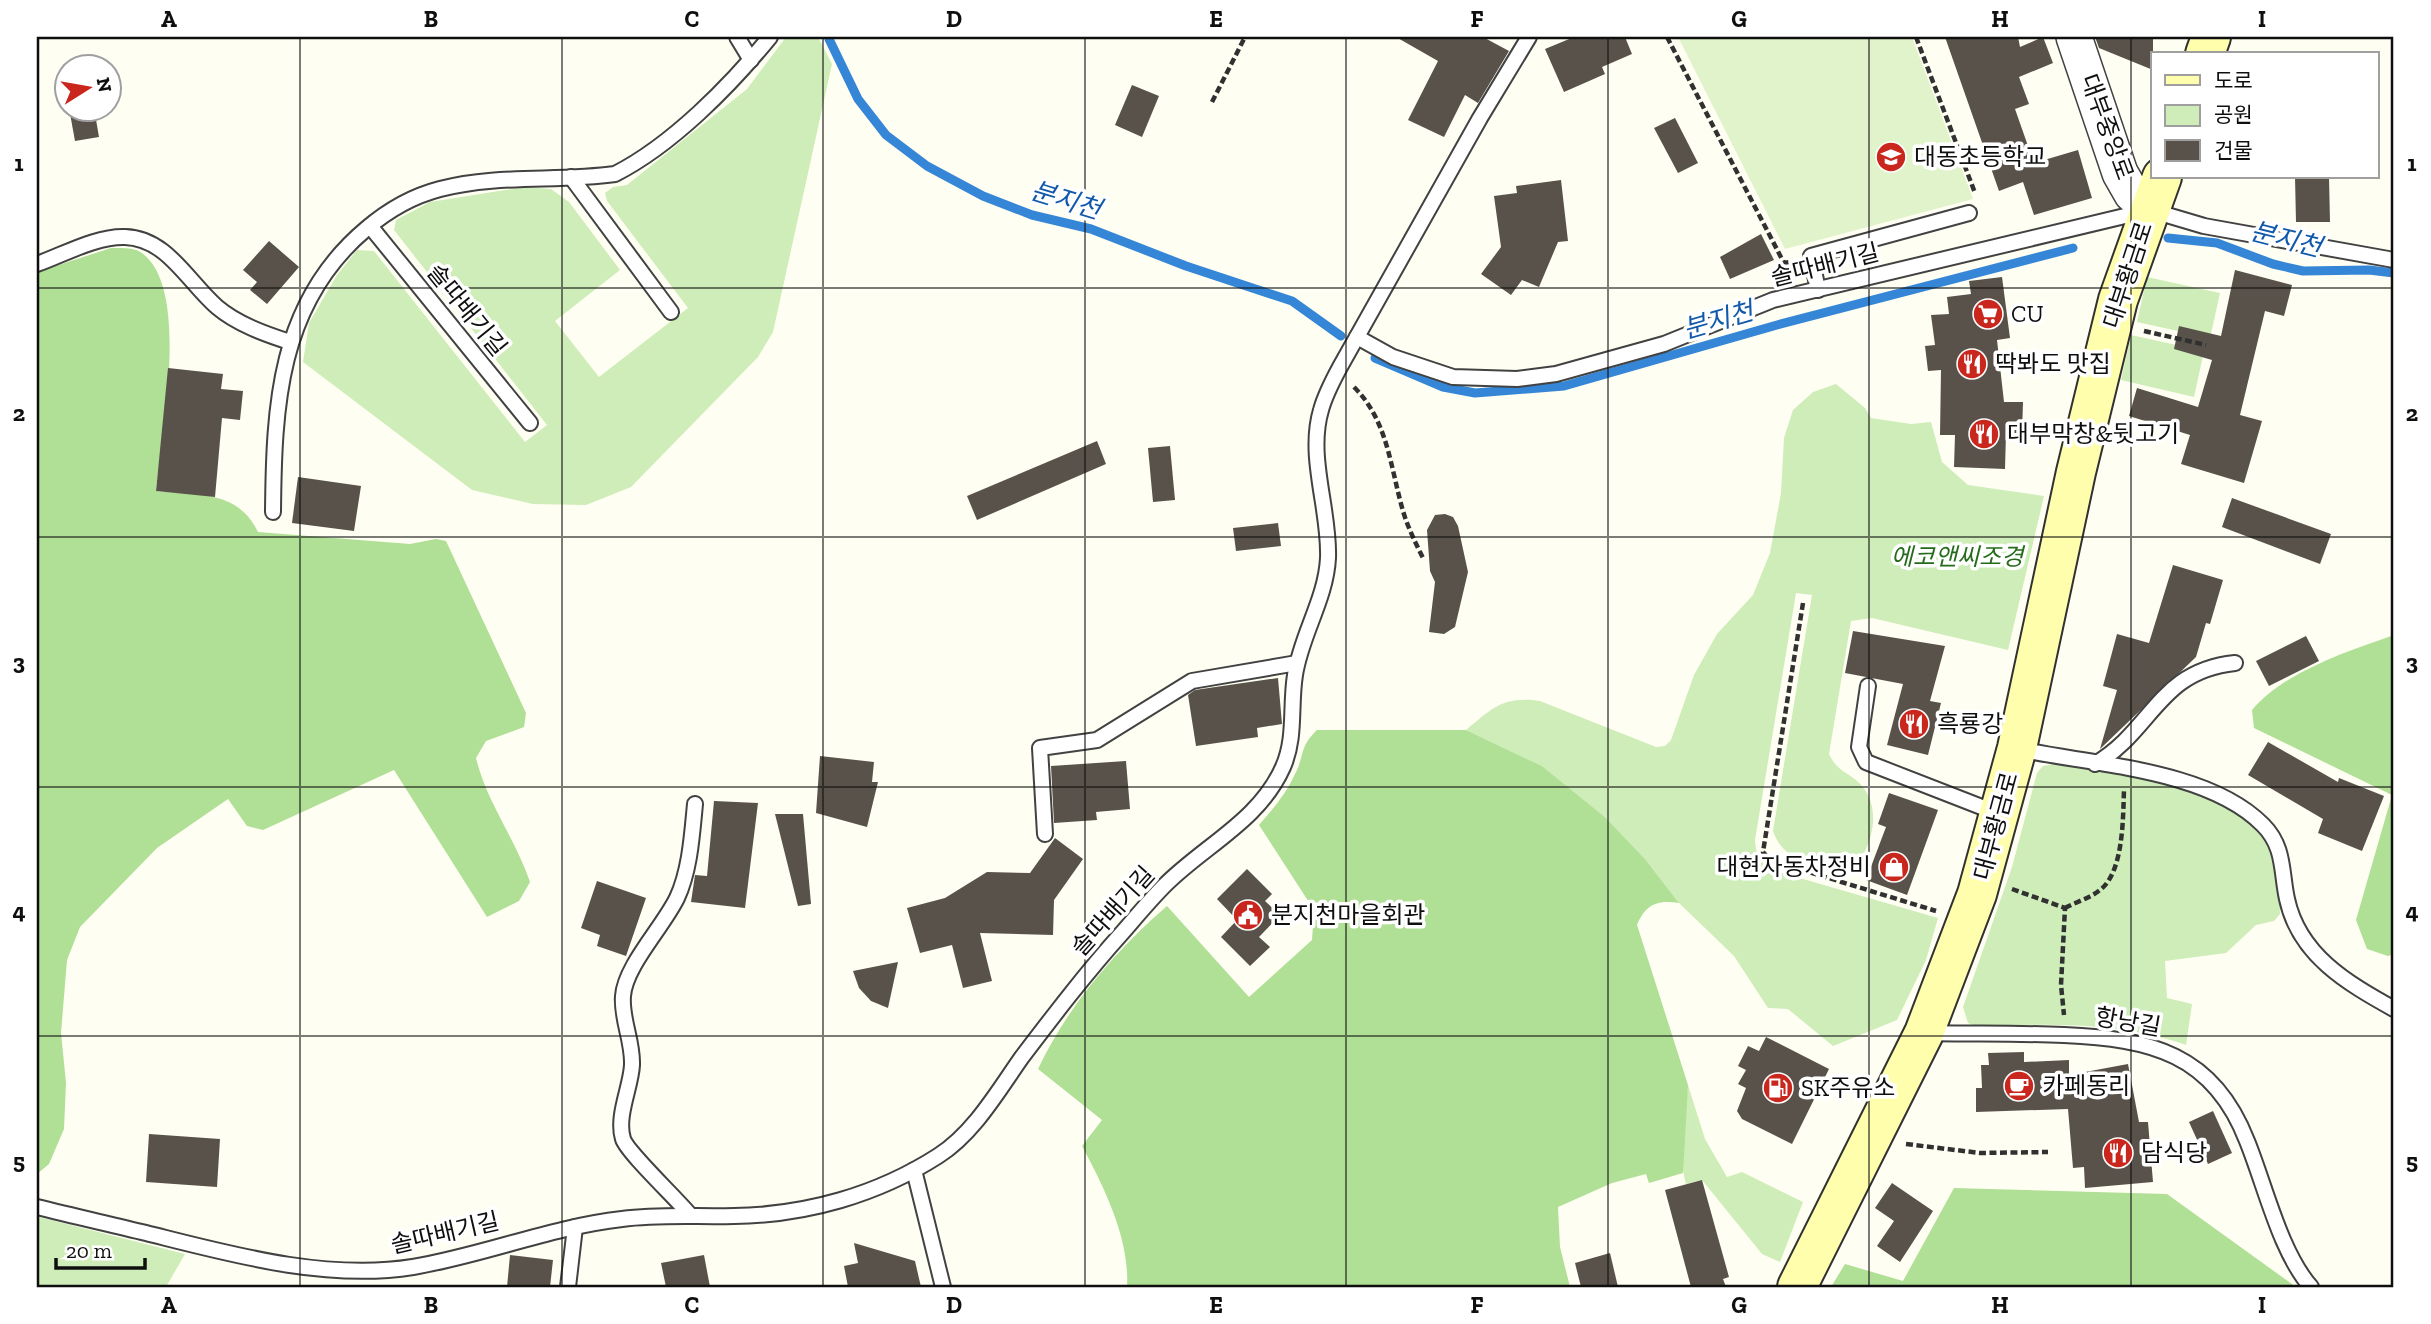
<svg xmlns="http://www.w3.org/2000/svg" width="2431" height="1324" font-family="'Zilla Slab','Noto Sans KR',serif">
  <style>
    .green { fill: #ceedb8 }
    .forest { fill: #b0df96 }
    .pitch { fill: #e1f3cb }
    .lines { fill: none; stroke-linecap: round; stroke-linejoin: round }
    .stream { stroke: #3586d6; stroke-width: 9 }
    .building { fill: #59524b }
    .service-casing { stroke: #424242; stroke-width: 18 }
    .tertiary-casing { stroke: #424242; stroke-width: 38 }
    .secondary-casing { stroke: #313131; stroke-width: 42 }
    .path { stroke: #313131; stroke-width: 4.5; stroke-dasharray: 7 3.5; stroke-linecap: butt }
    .service { stroke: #fff; stroke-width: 14 }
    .tertiary { stroke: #fff; stroke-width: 35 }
    .secondary { stroke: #fffead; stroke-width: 38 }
    .grid { fill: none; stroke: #0f0f0f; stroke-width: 2; stroke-opacity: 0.55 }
    .labels { text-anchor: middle; stroke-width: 7; stroke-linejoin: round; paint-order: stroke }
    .street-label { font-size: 24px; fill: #0f0f0f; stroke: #fff }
    .poi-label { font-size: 24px; fill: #0f0f0f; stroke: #fff; text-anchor: start }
    .park-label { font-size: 24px; font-style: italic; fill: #246c1a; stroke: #fff }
    .water-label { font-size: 26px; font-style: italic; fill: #0f58aa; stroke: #fff }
    .neatline { fill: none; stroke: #0f0f0f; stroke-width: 2.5 }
    .grid-label { font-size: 23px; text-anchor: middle; font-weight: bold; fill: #0f0f0f }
  </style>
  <rect width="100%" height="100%" fill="#fffef2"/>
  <g class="green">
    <polygon points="786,37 818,37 832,64 773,332 758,357 631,487 586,505 533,504 472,490 303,362 309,323 337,275 357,250 374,251 525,442 547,425 394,230 396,220 430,202 525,187 551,189 569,202 620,270 555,321 599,377 688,308 607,201 605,193 613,187 627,185 747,89"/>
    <polygon points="2147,277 2220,293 2210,338 2137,322"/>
    <polygon points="2131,335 2204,351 2194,397 2121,380"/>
    <path d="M1836,384L1865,408L1871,418L1911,424L1931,422L1942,462L1968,485L2044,496L2008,650L1872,618L1851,621L1829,754C1836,769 1844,771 1856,780C1886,805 1872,851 1849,874C1819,865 1784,864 1773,831L1812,595L1796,593L1755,840C1756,859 1763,863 1779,872L1938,918L1926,960L1897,1020L1833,1046L1788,1009L1768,1008L1734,956L1679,903L1645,859L1605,817L1542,766L1466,730C1493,708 1503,696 1540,701L1656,747L1665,746L1671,740L1694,675L1717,634L1753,595L1770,553L1781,493L1784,438L1793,410L1813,392Z"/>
    <path d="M2065,762C2125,775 2243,788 2273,850C2281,868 2279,893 2280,914L2274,921L2256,925L2226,953L2165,961L2167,998L2192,1004L2186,1045C2121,1021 2043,1024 1975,1026L1968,1023L1963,1007L2012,867L2037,773L2043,766Z"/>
    <path d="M1688,1085L1705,1139L1727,1177L1742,1172L1803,1202L1780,1262L1762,1254L1702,1180L1686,1184C1677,1153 1685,1117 1688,1085Z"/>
    <polygon points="37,1216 39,1217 185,1254 166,1287 37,1287"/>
  </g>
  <g class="forest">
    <path d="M111,248C122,248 133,247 142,253C191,289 161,436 156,491C197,495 238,490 258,532L410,544L436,539L446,541L526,713L524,727L486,741L476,758C487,803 515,838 530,882L519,901L487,917L394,770L263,830L247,826L228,799L157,848L80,927L67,960L61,1033L66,1083L64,1129L49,1164L37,1174V272Z"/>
    <path d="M2394,635V954L2388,956L2367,949L2356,920L2392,795L2254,728L2252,710C2284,672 2348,651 2394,635Z"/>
    <path d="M1317,730H1466L1542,766L1605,817L1645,859L1679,903C1657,900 1646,904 1637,925L1688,1085L1683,1173L1649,1183L1646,1174L1612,1183L1558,1207L1560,1247L1570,1287H1127C1130,1239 1104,1187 1082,1146L1102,1120L1038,1069C1068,1006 1114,952 1167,906L1249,997L1312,940L1314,910L1259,825C1273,809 1286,794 1295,774C1305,755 1299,747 1317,730Z"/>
    <polygon points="1954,1188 2167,1194 2296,1287 1831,1287 1845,1264 1903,1281"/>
  </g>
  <polygon class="pitch" points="1678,37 1912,37 1973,199 1785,249"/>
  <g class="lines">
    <g class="stream">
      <polyline points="829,39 858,99 886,135 927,166 983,196 1032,215 1091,229 1186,266 1292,301 1341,336"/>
      <polyline points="2168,238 2217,243 2273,264 2303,271 2369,270 2394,273"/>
      <polyline points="1375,358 1443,387 1475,393 1564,386 1777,325 2073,248"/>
    </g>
  </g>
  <g class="building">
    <polygon points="1396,37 1483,37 1509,51 1478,103 1465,95 1444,137 1408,120 1438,61"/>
    <polygon points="1574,37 1625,37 1632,54 1602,67 1605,74 1564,92 1545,49"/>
    <polygon points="1945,37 2018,37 2020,47 2043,37 2053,63 2019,77 2029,104 2015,109 2034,163 2078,150 2092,198 2034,215 2023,182 1999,191"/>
    <polygon points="2095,37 2153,37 2153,70 2099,48"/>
    <polygon points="1132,85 1159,96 1142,137 1115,125"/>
    <polygon points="69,108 94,108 99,137 75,141"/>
    <polygon points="1675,118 1698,163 1678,173 1654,128"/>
    <polygon points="2295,177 2329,177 2330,222 2296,222"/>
    <polygon points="1561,180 1568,241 1558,242 1539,287 1522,280 1511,295 1481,274 1501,247 1494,196 1517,193 1516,186"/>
    <polygon points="1761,234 1774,260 1730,279 1720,257"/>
    <polygon points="269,241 299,267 267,304 250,290 257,282 243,270"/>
    <polygon points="2235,270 2292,285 2284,316 2265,311 2240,415 2262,421 2244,483 2181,464 2190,435 2129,416 2137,388 2198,407 2212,360 2174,349 2179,326 2221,336"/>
    <polygon points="2002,277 2010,338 1997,340 2004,402 2023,402 2022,433 2006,433 2005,469 1954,467 1955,435 1940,435 1941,370 1928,371 1925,346 1935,345 1931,315 1949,314 1947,297 1971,294 1969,281"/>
    <polygon points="168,368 223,374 221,389 243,391 240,420 222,418 215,497 156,491"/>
    <polygon points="1097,441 1106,464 977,520 967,496"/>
    <polygon points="1170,446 1175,500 1153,502 1148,448"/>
    <polygon points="298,477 361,486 354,531 292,523"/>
    <polygon points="2232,498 2331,534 2320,564 2222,527"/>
    <polygon points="1445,514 1453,517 1458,526 1468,572 1455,627 1444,634 1429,632 1435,582 1430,571 1427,530 1435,515"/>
    <polygon points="1278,523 1281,546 1236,551 1233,528"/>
    <polygon points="2173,565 2223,580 2210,624 2206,623 2196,657 2100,749 2117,690 2103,686 2117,634 2149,643"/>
    <polygon points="1853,631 1945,646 1930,701 1941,703 1928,755 1887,745 1903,684 1845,673"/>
    <polygon points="2306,636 2319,661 2269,686 2256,661"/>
    <polygon points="1278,678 1282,724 1257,728 1258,737 1196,746 1188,695 1195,690"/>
    <polygon points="2268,742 2338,782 2339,778 2384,796 2362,851 2318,833 2323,819 2248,775"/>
    <polygon points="820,756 874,762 872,782 878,782 867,827 816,813"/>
    <polygon points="1126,761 1130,809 1096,812 1097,820 1054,823 1051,766"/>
    <polygon points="1889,793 1938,810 1907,895 1866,880 1886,827 1878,824"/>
    <polygon points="714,801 758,803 745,908 691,902 695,875 707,876"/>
    <polygon points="775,814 803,814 811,904 798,906"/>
    <polygon points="1055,838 1083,859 1054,900 1053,935 980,933 992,981 963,988 952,945 920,953 907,908 945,898 987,872 1030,873"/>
    <polygon points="1247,869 1272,894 1265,901 1280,915 1259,937 1270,947 1250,966 1221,937 1237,920 1217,899"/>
    <polygon points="597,881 646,898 626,956 597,946 600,935 581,928"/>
    <polygon points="898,962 888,1008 871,1001 859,988 853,971"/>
    <polygon points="1766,1037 1829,1069 1792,1144 1742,1119 1737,1111 1746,1088 1738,1084 1746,1070 1738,1066 1748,1046 1759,1051"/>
    <polygon points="2024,1052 2024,1062 2069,1060 2069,1075 2128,1064 2139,1122 2148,1122 2153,1182 2085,1188 2084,1167 2073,1168 2068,1109 1976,1112 1976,1088 1982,1088 1981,1065 1989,1065 1988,1053"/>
    <polygon points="2213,1111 2232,1153 2208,1164 2189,1122"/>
    <polygon points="149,1134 220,1139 217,1187 146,1182"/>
    <polygon points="1702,1180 1729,1277 1723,1279 1726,1287 1691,1287 1665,1190"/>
    <polygon points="1892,1183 1933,1211 1900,1262 1877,1246 1894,1221 1875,1208"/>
    <polygon points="854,1243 915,1261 921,1287 848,1287 844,1266 858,1263"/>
    <polygon points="1610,1253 1618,1287 1581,1287 1575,1263"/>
    <polygon points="510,1255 553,1260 550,1287 507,1287"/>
    <polygon points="704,1255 710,1287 666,1287 661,1263"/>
  </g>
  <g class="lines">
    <g class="service-casing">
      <g id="service">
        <polyline points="737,37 751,60"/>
        <polyline points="571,177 671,312"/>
        <polyline points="370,226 530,423"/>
        <path d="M37,264C63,255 96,236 125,237C167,238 188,282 217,307C237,324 265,334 290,342"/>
        <polyline points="1818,290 1811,256 1969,213"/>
        <polyline points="1357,337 1393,357 1453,377 1517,379 1556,374 1664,344 1773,300 2150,210 2204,226 2394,260"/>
        <path d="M273,512C274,406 278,303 366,229C387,211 413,196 440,189C498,174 557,182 615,174C672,145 730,86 770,37"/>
        <polyline points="1868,686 1859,747 1866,762 1997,813"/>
        <path d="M2018,749C2093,765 2208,769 2263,825C2285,847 2281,872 2287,899C2299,955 2347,983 2394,1009"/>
        <path d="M2095,764C2153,730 2158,671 2235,663"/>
        <polyline points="1045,834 1040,748 1097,740 1192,681 1297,663"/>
        <path d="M1925,1033C1971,1034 2017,1033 2064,1035C2150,1039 2213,1053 2247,1141C2265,1185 2280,1252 2311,1287"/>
        <polyline points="914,1170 943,1287"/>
        <path d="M37,1207C73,1216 109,1224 146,1233C230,1254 325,1281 413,1267C484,1255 551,1227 622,1219C660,1214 697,1217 734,1216C806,1215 877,1195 938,1156C974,1133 998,1091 1022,1057C1054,1015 1086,973 1122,933C1136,917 1150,900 1165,885C1205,845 1259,821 1283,767C1296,738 1290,706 1295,675C1301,635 1326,599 1328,558C1330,510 1307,457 1321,410C1325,395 1333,380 1340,367L1480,118L1529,37"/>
        <path d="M690,1215C677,1199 627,1152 623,1139C616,1116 631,1087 632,1065C633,1041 621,1019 623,996C625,966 663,927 677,898C690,870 692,835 695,804"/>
        <polyline points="568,1287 575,1227"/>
      </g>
    </g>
    <g class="tertiary-casing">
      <polyline id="tertiary" points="2074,37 2120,173 2132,194 2150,210"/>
    </g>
    <g class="secondary-casing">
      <g id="secondary">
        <polyline points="2205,54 2211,37"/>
        <polyline points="1797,1287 1924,1033 1977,894 2017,748 2076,472 2118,300 2162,177"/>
      </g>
    </g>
    <g class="path">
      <polyline points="1667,37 1784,263 1790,262"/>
      <polyline points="1916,37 1975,193"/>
      <polyline points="1212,102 1245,37"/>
      <polyline points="2144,331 2206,345"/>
      <path d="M1354,387C1388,421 1390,466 1403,511C1408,528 1416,544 1424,560"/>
      <polyline points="1803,603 1763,852 1770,860 1936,911"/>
      <polyline points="2012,889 2065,908 2061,985 2064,1015"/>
      <path d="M2065,908C2076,902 2090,898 2100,890C2124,872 2123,816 2124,789"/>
      <polyline points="1906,1144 1980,1153 2048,1152"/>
    </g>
    <use href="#service" class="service"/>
    <use href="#tertiary" class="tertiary"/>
    <use href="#secondary" class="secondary"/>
  </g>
  <path class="grid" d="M300,37V1287M562,37V1287M823,37V1287M1085,37V1287M1346,37V1287M1608,37V1287M1869,37V1287M2131,37V1287M37,288H2394M37,537H2394M37,787H2394M37,1036H2394"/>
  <defs>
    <g id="school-disc" transform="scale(1.575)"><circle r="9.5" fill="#c9261d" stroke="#fff"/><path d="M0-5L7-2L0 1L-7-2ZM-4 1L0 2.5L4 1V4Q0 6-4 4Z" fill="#fff"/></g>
    <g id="supermarket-disc" transform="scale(1.575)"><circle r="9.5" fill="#c9261d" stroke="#fff"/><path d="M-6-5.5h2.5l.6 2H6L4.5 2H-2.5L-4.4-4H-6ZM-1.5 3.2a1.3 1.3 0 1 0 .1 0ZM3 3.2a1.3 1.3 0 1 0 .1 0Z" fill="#fff"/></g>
    <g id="restaurant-disc" transform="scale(1.575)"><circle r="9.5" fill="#c9261d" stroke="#fff"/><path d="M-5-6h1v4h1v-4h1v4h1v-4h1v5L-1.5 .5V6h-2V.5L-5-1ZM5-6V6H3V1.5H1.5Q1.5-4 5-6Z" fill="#fff"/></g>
    <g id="shop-disc" transform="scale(1.575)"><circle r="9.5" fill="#c9261d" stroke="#fff"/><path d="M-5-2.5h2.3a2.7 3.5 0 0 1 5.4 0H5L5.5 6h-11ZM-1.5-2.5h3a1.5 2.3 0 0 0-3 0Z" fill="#fff"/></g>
    <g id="civic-disc" transform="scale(1.575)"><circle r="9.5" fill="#c9261d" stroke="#fff"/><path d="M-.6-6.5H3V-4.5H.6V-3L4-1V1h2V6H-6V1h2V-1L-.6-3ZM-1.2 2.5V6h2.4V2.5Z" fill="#fff"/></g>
    <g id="cafe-disc" transform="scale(1.575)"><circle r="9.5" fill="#c9261d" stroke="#fff"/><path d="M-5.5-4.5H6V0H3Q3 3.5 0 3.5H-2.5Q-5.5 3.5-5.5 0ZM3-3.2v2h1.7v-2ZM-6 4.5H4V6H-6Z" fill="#fff"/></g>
    <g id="fuel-disc" transform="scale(1.575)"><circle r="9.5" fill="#c9261d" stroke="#fff"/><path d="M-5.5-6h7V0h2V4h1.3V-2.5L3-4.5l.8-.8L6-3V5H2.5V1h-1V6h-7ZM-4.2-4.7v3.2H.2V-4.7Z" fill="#fff"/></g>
  </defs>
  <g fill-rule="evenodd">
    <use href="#school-disc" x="1891" y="157"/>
    <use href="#supermarket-disc" x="1988" y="314"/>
    <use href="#restaurant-disc" x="1972" y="364"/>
    <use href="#restaurant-disc" x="1984" y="434"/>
    <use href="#restaurant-disc" x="1914" y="724"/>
    <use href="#shop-disc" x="1894" y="867"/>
    <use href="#civic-disc" x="1248" y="915"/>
    <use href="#cafe-disc" x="2019" y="1086"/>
    <use href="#fuel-disc" x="1778" y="1088"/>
    <use href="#restaurant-disc" x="2118" y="1153"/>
  </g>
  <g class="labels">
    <g class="street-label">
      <text transform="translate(2107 127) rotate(70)" y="8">대부중앙로</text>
      <text transform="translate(1825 265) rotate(-14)" y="8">솔따배기길</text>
      <text transform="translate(2128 275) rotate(-72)" y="8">대부황금로</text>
      <text transform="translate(467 310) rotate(51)" y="8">솔따배기길</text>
      <text transform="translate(1996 826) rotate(-75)" y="8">대부황금로</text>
      <text transform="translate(1113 911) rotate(-48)" y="8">솔따배기길</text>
      <text transform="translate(2128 1022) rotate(10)" y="8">항낭길</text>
      <text transform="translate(445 1233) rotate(-13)" y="8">솔따배기길</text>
    </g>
    <g class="poi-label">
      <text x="1914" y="165">대동초등학교</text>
      <text x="2011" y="322">CU</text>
      <text x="1995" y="372">딱봐도 맛집</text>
      <text x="2007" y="442">대부막창&amp;뒷고기</text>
      <text x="1937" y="732">흑룡강</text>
      <text x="1871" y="875" text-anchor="end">대현자동차정비</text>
      <text x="1271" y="923">분지천마을회관</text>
      <text x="2042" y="1094">카페동리</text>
      <text x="1801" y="1096">SK주유소</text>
      <text x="2141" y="1161">담식당</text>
    </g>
    <g class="park-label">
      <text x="1957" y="565">에코앤씨조경</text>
    </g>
    <g class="water-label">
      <text transform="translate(1066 200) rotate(17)" y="9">분지천</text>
      <text transform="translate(2286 239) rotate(14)" y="9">분지천</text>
      <text transform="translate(1718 320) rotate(-16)" y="9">분지천</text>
    </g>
  </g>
  <rect width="2431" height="1324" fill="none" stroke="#ffffff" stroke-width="77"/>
  <rect x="2151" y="52" width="228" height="126" fill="#ffffff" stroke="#9f9f9f" stroke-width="2"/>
  <rect x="2165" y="75" width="35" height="10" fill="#fffead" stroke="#9f9f9f" stroke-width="2"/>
  <text x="2214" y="88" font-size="21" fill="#0f0f0f">도로</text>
  <rect x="2165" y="105" width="35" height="21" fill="#ceedb8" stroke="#9f9f9f" stroke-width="2"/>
  <text x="2214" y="122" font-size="21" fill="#0f0f0f">공원</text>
  <rect x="2165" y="140" width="35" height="21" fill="#59524b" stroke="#9f9f9f" stroke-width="2"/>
  <text x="2214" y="158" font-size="21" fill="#0f0f0f">건물</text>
  <g transform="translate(88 88) rotate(79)"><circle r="33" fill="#ffffff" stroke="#9f9f9f" stroke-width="2"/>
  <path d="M0-5L12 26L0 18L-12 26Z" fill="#c9261d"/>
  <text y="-10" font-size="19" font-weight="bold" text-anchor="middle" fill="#0f0f0f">N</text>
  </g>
  <path d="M56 1258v10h89v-10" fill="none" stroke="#0f0f0f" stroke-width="3.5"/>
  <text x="66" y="1258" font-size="21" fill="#0f0f0f" stroke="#ffffff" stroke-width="5" paint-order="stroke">20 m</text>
  <rect x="38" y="38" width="2354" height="1248" class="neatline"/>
  <g class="grid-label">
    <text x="169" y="27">A</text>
    <text x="431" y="27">B</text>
    <text x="692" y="27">C</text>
    <text x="954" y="27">D</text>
    <text x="1216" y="27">E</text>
    <text x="1477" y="27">F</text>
    <text x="1739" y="27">G</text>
    <text x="2000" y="27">H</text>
    <text x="2262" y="27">I</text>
    <text x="19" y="171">1</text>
    <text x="2412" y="171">1</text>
    <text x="19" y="421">2</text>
    <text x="2412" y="421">2</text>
    <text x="19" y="670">3</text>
    <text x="2412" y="670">3</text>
    <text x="19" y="919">4</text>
    <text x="2412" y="919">4</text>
    <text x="19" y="1169">5</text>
    <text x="2412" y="1169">5</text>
    <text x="169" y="1313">A</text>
    <text x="431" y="1313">B</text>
    <text x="692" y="1313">C</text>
    <text x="954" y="1313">D</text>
    <text x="1216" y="1313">E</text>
    <text x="1477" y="1313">F</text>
    <text x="1739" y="1313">G</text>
    <text x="2000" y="1313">H</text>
    <text x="2262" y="1313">I</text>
  </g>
</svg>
